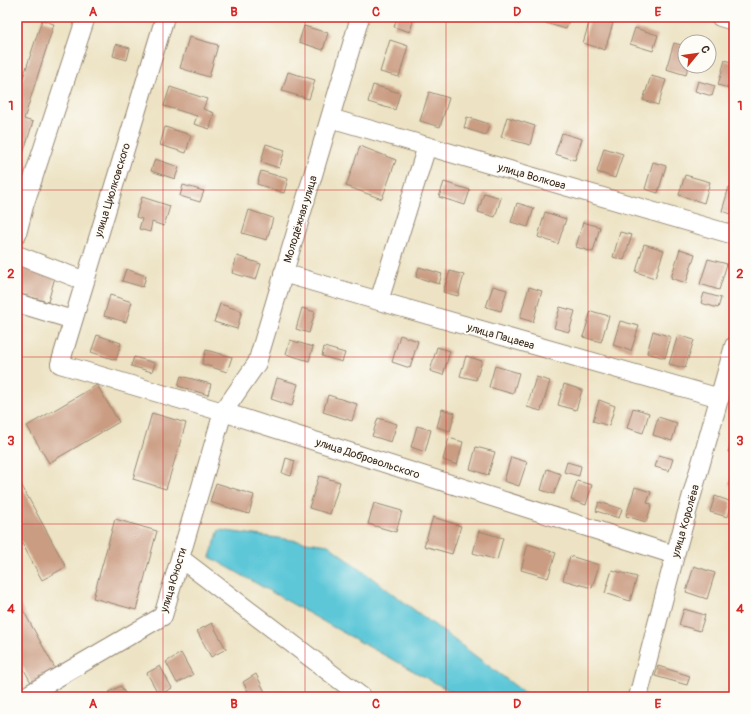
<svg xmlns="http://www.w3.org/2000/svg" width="751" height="714" viewBox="0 0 751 714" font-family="Pangolin,sans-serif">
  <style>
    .water { fill: #5dc7d8; stroke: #4c787b }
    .building { fill: #ca9c82 }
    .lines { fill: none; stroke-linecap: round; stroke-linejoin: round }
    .minor-casing { stroke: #948671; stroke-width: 20 }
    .minor { stroke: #fff; stroke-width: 18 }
    .grid { fill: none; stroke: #d62828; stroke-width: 1; stroke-opacity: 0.55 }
    .labels { text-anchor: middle; stroke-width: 4; stroke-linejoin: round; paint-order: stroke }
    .street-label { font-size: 11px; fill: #3b2a1e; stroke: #fdfcf7 }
    .neatline { fill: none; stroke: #d62828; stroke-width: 1.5 }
    .grid-label { font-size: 13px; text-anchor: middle; font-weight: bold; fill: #d62828 }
  </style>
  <rect width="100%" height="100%" fill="#fdfcf7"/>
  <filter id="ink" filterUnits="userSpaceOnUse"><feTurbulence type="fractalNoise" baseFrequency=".025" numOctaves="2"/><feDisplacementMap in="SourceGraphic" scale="8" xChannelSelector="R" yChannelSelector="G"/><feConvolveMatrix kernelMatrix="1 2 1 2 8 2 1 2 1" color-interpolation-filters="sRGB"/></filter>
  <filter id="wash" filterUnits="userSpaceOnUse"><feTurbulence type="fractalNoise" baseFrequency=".012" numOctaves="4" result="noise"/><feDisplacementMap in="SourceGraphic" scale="16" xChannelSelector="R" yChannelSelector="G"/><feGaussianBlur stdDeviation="0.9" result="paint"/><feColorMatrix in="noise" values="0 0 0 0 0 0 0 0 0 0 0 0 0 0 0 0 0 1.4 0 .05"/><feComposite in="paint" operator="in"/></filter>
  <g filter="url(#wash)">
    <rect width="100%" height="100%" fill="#ede3c4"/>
    <!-- water -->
    <path class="water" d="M219,530L328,545L530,697H461L333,627L210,557Z"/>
    <g id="blocks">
      <!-- building -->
      <path class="building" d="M397,17H414L410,32L394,27Z
        M504,17H524L522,23Z
        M544,17H570L566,29L542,22Z
        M591,17L613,23L605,50L583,43Z
        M42,20L54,24L24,119L33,122L17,173V79L22,81Z
        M304,26L328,33L323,50L299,42Z
        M635,28L658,35L653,51L630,44Z
        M189,37L218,45L209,77L180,68Z
        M390,40L408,46L399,77L380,72Z
        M674,43L685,46V66H688L686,75L666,69Z
        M116,44L130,48L127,60L113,56Z
        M725,60L734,63V90L718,85Z
        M288,72L315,80L309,99L282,91Z
        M651,76L666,80L658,105L643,100Z
        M698,81L715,86L712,96L695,91Z
        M373,85L400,93L395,110L368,102Z
        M170,87L207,99L203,109L214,113L210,129L194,124L197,116L164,106Z
        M429,92L449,98L440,127L420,121Z
        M467,117L489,124L486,135L464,128Z
        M507,117L535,126L530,145L501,137Z
        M165,127L191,135L186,153L160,145Z
        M562,133L582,139L575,160L555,154Z
        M266,144L285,150L279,168L261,162Z
        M360,146L396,160L382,199L346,186Z
        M604,148L623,154L615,178L597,172Z
        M155,159L179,167L175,179L151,171Z
        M653,162L666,166L658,193L645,189Z
        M261,171L288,179L284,193L257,184Z
        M685,175L710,182L704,203L679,195Z
        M444,182L470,190L465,205L439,197Z
        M183,185L204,191L200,202L180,196Z
        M729,187L734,189V215L722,211Z
        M484,193L501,198L495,217L478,212Z
        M142,197L170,206L164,226L152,222L150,232L139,229L142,219L136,217Z
        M517,203L534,208L528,227L511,222Z
        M249,210L273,218L267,240L242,233Z
        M545,212L566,219L558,244L538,237Z
        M583,222L600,227L593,252L576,247Z
        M620,232L632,235L624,260L613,257Z
        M644,244L664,250L655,278L636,272Z
        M680,249L695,254L686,283L671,278Z
        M237,256L261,264L256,280L232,273Z
        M708,259L727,264L719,290L700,284Z
        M17,265L55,277L48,302L17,293Z
        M419,267L442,274L439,284L416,277Z
        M126,269L146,276L143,287L122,281Z
        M450,271L464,275L458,296L443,292Z
        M493,286L507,290L501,311L486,307Z
        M529,287L542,291L533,322L520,318Z
        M704,293L721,298L718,308L701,303Z
        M110,295L132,302L126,322L104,316Z
        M220,304L242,311L237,329L214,322Z
        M560,307L575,311L569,332L554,328Z
        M302,308L315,312L309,333L296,329Z
        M591,311L609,316L601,342L583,337Z
        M620,321L639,326L631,351L613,345Z
        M653,331L671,337L665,358L647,353Z
        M97,335L121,343L116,360L91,352Z
        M400,335L418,341L410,368L392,362Z
        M678,335L694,340L685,368L669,364Z
        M290,340L313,347L309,361L286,354Z
        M324,347L345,353L342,362L322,356Z
        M437,347L450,351L443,375L430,371Z
        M206,350L232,357L227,372L202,364Z
        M466,356L482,361L476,380L460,376Z
        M134,357L155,363L152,372L131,366Z
        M495,366L519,373L513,394L489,387Z
        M181,376L211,384L208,395L178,386Z
        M536,377L550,381L541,411L527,407Z
        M277,378L298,384L292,406L271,399Z
        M564,384L582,390L576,410L558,405Z
        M97,385L119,422L49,463L27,426Z
        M328,395L357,404L352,421L323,412Z
        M599,400L615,406L609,426L593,421Z
        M633,408L649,413L643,433L627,428Z
        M442,409L455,413L450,431L437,427Z
        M152,413L186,423L166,489L133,479Z
        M658,417L677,423L672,441L653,435Z
        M378,418L397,424L391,442L372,436Z
        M417,426L431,430L425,452L411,447Z
        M734,433V453L728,452Z
        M449,438L463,442L457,465L443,460Z
        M476,447L495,452L488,475L470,469Z
        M659,455L673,459L669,471L655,467Z
        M511,457L527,462L519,486L504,481Z
        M286,458L295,461L291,476L282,473Z
        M567,462L581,466L579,476L564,472Z
        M547,469L561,474L554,494L541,490Z
        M734,469V486L729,485Z
        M319,476L340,482L330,514L309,508Z
        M17,477L66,567L42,580L17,534Z
        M577,481L592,485L586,505L571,500Z
        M216,483L254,495L249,514L210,502Z
        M635,487L651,492L647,503L652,504L646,522L626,516Z
        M715,496L732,502L728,517L710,512Z
        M599,502L622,509L619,518L596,511Z
        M374,503L402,511L396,532L368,524Z
        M433,517L461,526L452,554L424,546Z
        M115,519L157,531L136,610L93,598Z
        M479,531L503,538L497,560L473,553Z
        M528,544L556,553L548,578L521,570Z
        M570,556L599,565L592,588L563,580Z
        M694,566L715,573L707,599L686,592Z
        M612,570L637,577L630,601L605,593Z
        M17,599L57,672L33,686L17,657Z
        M684,609L705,615L700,631L679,625Z
        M212,623L226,649L211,657L197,631Z
        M181,653L193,675L177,683L166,662Z
        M160,666L172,688L159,695L147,673Z
        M658,666L690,676L687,685L655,676Z
        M256,674L267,696L265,697H251L243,682Z
        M121,686L127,697H112L109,692Z"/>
    </g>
  </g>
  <g filter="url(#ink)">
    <use href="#blocks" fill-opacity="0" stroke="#948671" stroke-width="1"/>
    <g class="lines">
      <defs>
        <path id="minor" d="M165,17L60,364L223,412L675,555
          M720,17L734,21
          M330,118L734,235
          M17,234L24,206L86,17
          M17,255L85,281
          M283,273L379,301L720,398
          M379,301L427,146
          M17,303L73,320
          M180,558L362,697
          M24,697L163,616L223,412L257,363L360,17
          M638,697L675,555L734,346"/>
      </defs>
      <!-- minor casing -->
      <use href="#minor" class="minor-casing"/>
      <!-- minor -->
      <use href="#minor" class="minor"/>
    </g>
  </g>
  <!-- grid -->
  <path class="grid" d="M163,17V697M305,17V697M446,17V697M588,17V697M17,190H734M17,357H734M17,524H734"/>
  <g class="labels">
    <!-- street labels -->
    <g class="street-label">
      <text transform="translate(532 176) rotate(16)" y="4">улица Волкова</text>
      <text transform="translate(112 190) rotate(-73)" y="4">улица Циолковского</text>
      <text transform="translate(300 219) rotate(-73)" y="4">Молодёжная улица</text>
      <text transform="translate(501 336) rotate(16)" y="4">улица Пацаева</text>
      <text transform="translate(368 458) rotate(18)" y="4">улица Добровольского</text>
      <text transform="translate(685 521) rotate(-74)" y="4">улица Королёва</text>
      <text transform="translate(173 580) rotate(-73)" y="4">улица Юности</text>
    </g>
  </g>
  <!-- margin -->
  <rect width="751" height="714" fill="none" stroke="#fdfcf7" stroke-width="44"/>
  <!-- north arrow -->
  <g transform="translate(697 54) rotate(61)"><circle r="19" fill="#fdfcf7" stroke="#afa8a0"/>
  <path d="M0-3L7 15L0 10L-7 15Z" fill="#c8321e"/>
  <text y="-6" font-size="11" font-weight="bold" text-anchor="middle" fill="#3b2a1e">С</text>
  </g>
  <rect x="22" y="22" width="707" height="670" class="neatline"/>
  <g class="grid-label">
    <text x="93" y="16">A</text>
    <text x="234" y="16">B</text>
    <text x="376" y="16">C</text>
    <text x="517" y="16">D</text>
    <text x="658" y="16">E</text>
    <text x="11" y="110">1</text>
    <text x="740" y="110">1</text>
    <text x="11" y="278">2</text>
    <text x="740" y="278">2</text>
    <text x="11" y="445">3</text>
    <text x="740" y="445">3</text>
    <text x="11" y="613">4</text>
    <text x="740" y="613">4</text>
    <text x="93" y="708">A</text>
    <text x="234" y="708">B</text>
    <text x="376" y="708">C</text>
    <text x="517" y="708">D</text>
    <text x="658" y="708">E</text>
  </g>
</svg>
